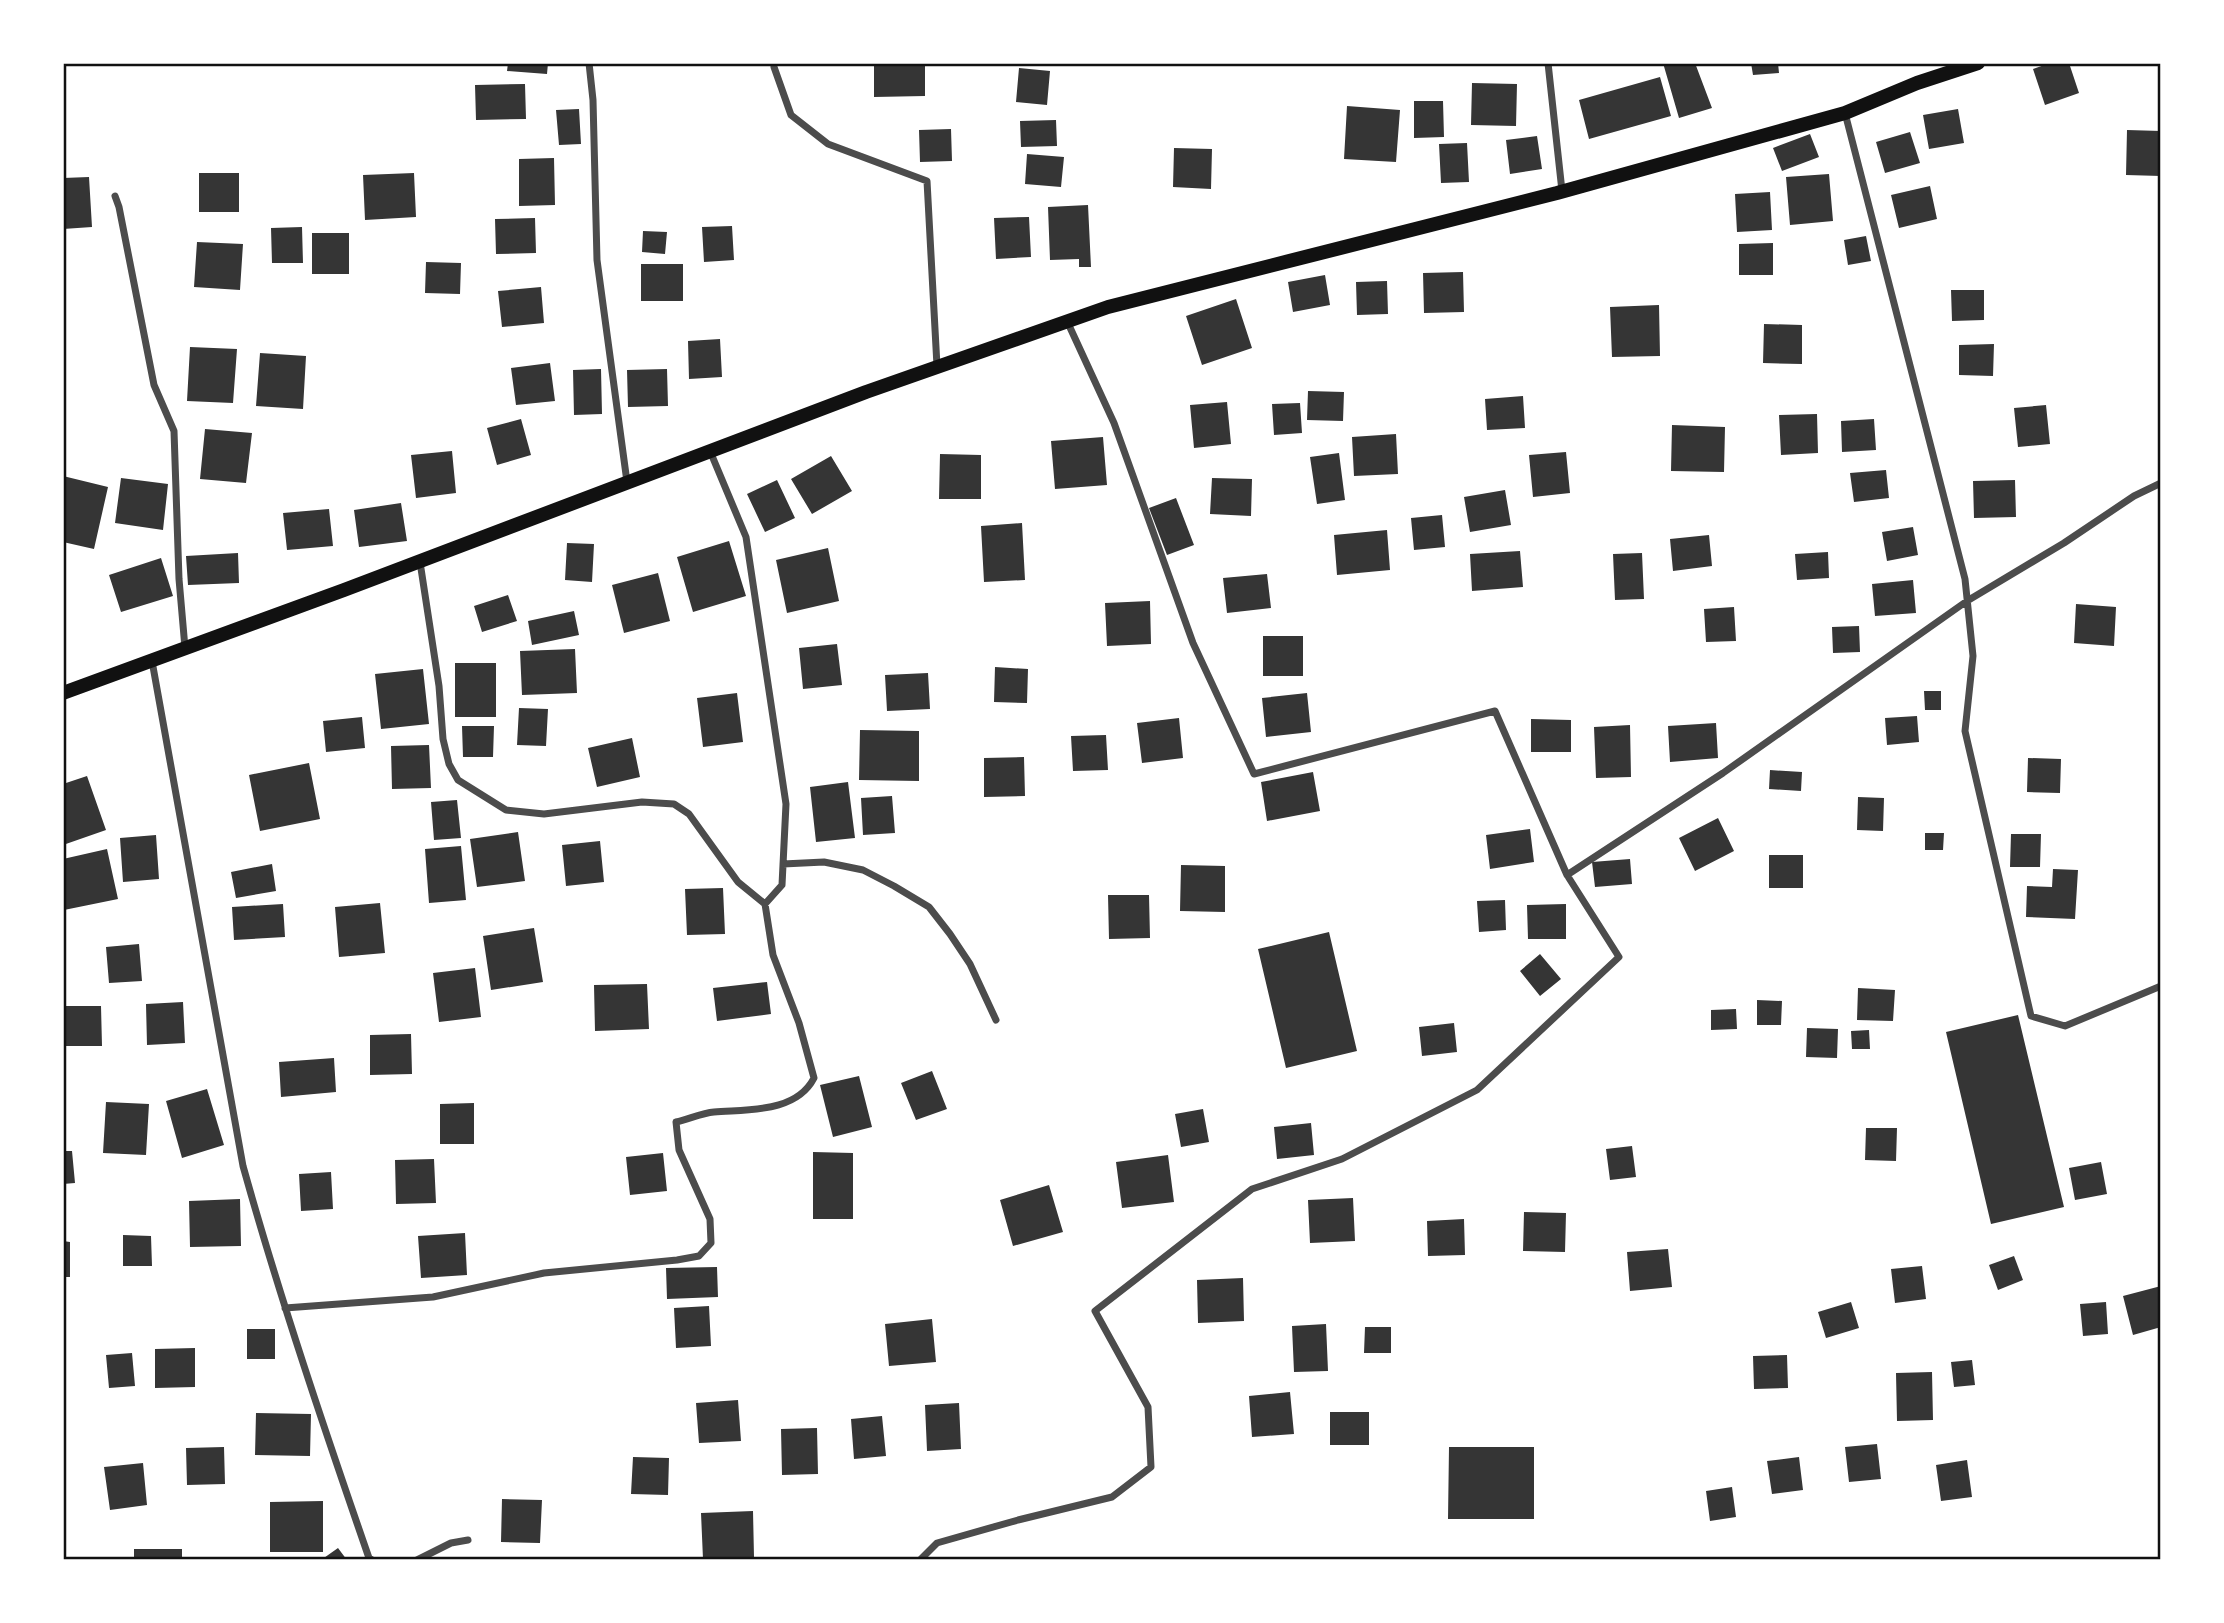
<svg xmlns="http://www.w3.org/2000/svg" width="2224" height="1623" viewBox="0 0 2224 1623" font-family="'DM Sans',sans-serif">
  <style>
    .building { fill: #353535 }
    .lines { fill: none; stroke-linecap: round; stroke-linejoin: round }
    .minor { stroke: #4c4c4c; stroke-width: 7 }
    .secondary { stroke: #111; stroke-width: 14 }
    .neatline { fill: none; stroke: #111; stroke-width: 2.5 }
  </style>
  <rect width="100%" height="100%" fill="#fff"/>
  <!-- building -->
  <path class="building" d="M508,63H548L547,74L507,71Z
    M874,63H925V96L874,97Z
    M1663,63H1695L1712,108L1679,118Z
    M1751,63H1778L1779,73L1753,75Z
    M2050,63H2069L2079,93L2045,105L2033,69Z
    M1019,68L1050,71L1047,105L1016,102Z
    M1660,77L1671,116L1589,139L1579,100Z
    M1472,83L1517,84L1516,126L1471,125Z
    M525,84L526,119L476,120L475,85Z
    M1414,101H1443L1444,137L1414,138Z
    M1347,106L1400,110L1396,162L1344,159Z
    M579,109L581,144L559,145L556,110Z
    M1958,109L1964,143L1929,149L1923,115Z
    M1056,120L1057,146L1021,147L1020,121Z
    M951,129L952,161L920,162L919,130Z
    M2127,130L2161,131V176L2126,175Z
    M1910,132L1920,163L1885,173L1876,142Z
    M1810,134L1819,157L1782,171L1773,148Z
    M1537,136L1542,169L1510,174L1506,140Z
    M1467,143L1469,182L1441,183L1439,144Z
    M1174,148L1212,149L1211,189L1173,187Z
    M1027,154L1064,157L1061,187L1025,184Z
    M554,158L555,205L519,206V159Z
    M199,173H239V212H199Z
    M414,173L416,217L365,220L363,175Z
    M1829,174L1833,221L1790,225L1786,177Z
    M89,177L92,227L63,229V178Z
    M1930,186L1937,219L1899,228L1891,195Z
    M1770,192L1772,230L1737,232L1735,194Z
    M1088,205L1091,267H1079V259L1050,260L1048,207Z
    M1029,217L1031,257L996,259L994,218Z
    M535,218L536,253L496,254L495,219Z
    M732,226L734,260L704,262L702,227Z
    M302,227L303,263H272L271,228Z
    M643,231L667,232L665,254L642,252Z
    M312,233H349V274H312Z
    M1866,236L1871,261L1848,265L1844,240Z
    M197,242L243,244L240,290L194,287Z
    M1773,243V275H1739V244Z
    M426,262L461,263L460,294L425,293Z
    M641,264H683V301H641Z
    M1463,272L1464,312L1424,313L1423,273Z
    M1325,275L1330,305L1293,312L1288,282Z
    M1387,281L1388,314L1357,315L1356,282Z
    M541,287L544,323L502,327L498,291Z
    M1951,290H1984V320L1952,321Z
    M1236,299L1252,348L1202,365L1186,316Z
    M1659,305L1660,356L1612,357L1610,307Z
    M1764,324L1802,325V364L1763,363Z
    M720,339L722,377L689,379L688,341Z
    M1994,344L1993,376L1959,375V345Z
    M190,347L237,349L233,403L187,401Z
    M260,353L306,356L303,409L256,406Z
    M550,363L555,401L516,405L511,368Z
    M601,369L602,414L574,415L573,370Z
    M667,369L668,406L628,407L627,370Z
    M1308,391L1344,392L1343,421L1307,420Z
    M1523,396L1525,428L1487,430L1485,399Z
    M1227,402L1231,444L1194,448L1190,405Z
    M1300,403L1302,433L1274,435L1272,404Z
    M2046,405L2050,444L2018,447L2014,408Z
    M1817,414L1818,453L1781,455L1779,415Z
    M521,419L531,455L497,465L487,428Z
    M1874,419L1876,450L1842,452L1841,421Z
    M1672,425L1725,427L1724,472L1671,471Z
    M205,429L252,433L246,483L200,479Z
    M1396,434L1398,474L1354,476L1352,437Z
    M1103,437L1107,485L1055,489L1051,441Z
    M452,451L456,493L416,498L411,455Z
    M1566,452L1570,493L1533,497L1529,455Z
    M1339,453L1345,500L1317,504L1310,457Z
    M940,454L981,455V499H939Z
    M831,456L852,491L812,514L791,479Z
    M1886,470L1889,498L1854,502L1850,473Z
    M63,476L108,487L94,549L63,542Z
    M121,478L168,484L163,530L115,523Z
    M1212,478L1252,479L1251,516L1210,514Z
    M777,480L795,518L765,532L747,494Z
    M2015,480L2016,517L1974,518L1973,481Z
    M1505,490L1511,525L1470,532L1464,497Z
    M1176,498L1194,545L1167,555L1149,508Z
    M401,503L407,541L359,547L354,510Z
    M329,509L333,546L287,550L283,513Z
    M1442,515L1445,547L1414,550L1411,518Z
    M1022,523L1025,580L984,582L981,526Z
    M1913,527L1918,555L1887,561L1882,532Z
    M1387,530L1390,570L1337,575L1334,535Z
    M1709,535L1712,566L1673,571L1670,539Z
    M729,541L746,596L693,612L677,557Z
    M567,543L594,544L592,582L565,580Z
    M828,548L839,601L787,613L776,560Z
    M1520,551L1523,587L1472,591L1470,554Z
    M1828,552L1829,578L1797,580L1795,554Z
    M238,553L239,583L188,585L186,556Z
    M1642,553L1644,599L1615,600L1613,554Z
    M161,558L173,596L121,612L109,575Z
    M658,573L670,621L624,633L612,585Z
    M1267,574L1271,608L1227,613L1223,578Z
    M1913,580L1916,613L1875,616L1872,584Z
    M508,595L517,621L482,632L474,606Z
    M1150,601L1151,644L1107,646L1105,603Z
    M2076,604L2116,607L2114,646L2074,643Z
    M1734,607L1736,641L1706,642L1704,609Z
    M574,611L579,635L532,645L528,621Z
    M1859,626L1860,652L1833,653L1832,627Z
    M1263,636H1303V676H1263Z
    M837,644L842,685L803,689L799,648Z
    M575,649L577,693L522,695L520,651Z
    M455,663H496V717H455Z
    M995,667L1028,669L1027,703L994,702Z
    M423,669L429,724L381,729L375,674Z
    M928,673L930,709L887,711L885,675Z
    M1924,691H1941V710H1925Z
    M737,693L743,742L703,747L697,698Z
    M1307,693L1311,732L1266,737L1262,698Z
    M519,708L548,709L546,746L517,745Z
    M1917,716L1919,742L1887,745L1885,718Z
    M362,717L365,748L326,752L323,721Z
    M1179,718L1183,758L1142,763L1137,723Z
    M1531,719L1571,720V752H1531Z
    M1716,723L1718,758L1670,762L1668,726Z
    M1630,725L1631,777L1596,778L1594,727Z
    M462,726H494L493,757H463Z
    M860,730L919,731V781L859,780Z
    M1106,735L1108,770L1073,771L1071,736Z
    M632,738L640,777L597,787L588,748Z
    M429,745L431,788L392,789L391,746Z
    M1024,757L1025,796L984,797V758Z
    M2028,758L2061,759L2060,793L2027,792Z
    M309,763L320,819L260,831L249,775Z
    M1770,770L1802,772L1801,791L1769,789Z
    M1313,772L1320,811L1267,821L1261,782Z
    M87,776L106,830L63,845V784Z
    M848,782L855,838L816,842L810,787Z
    M892,796L895,833L863,835L861,798Z
    M1858,797L1884,798L1883,831L1857,830Z
    M457,800L461,838L434,840L431,802Z
    M1718,818L1734,851L1695,871L1679,838Z
    M1530,829L1534,862L1490,869L1486,835Z
    M518,832L525,881L477,887L470,839Z
    M1925,833H1944L1943,850H1925Z
    M2011,834H2041L2040,867H2010Z
    M156,835L159,879L123,882L120,838Z
    M600,841L604,882L566,886L562,845Z
    M461,846L466,900L429,903L425,849Z
    M107,849L118,899L64,910L63,859Z
    M1769,855H1803V888H1769Z
    M1630,859L1632,884L1595,887L1592,862Z
    M272,864L276,891L236,898L231,872Z
    M1181,865L1225,866V912L1180,911Z
    M2053,869L2078,870L2075,919L2026,917L2027,886L2052,887Z
    M723,888L725,934L687,935L685,889Z
    M1108,895H1149L1150,938L1109,939Z
    M1505,900L1506,930L1479,932L1477,901Z
    M380,903L385,953L339,957L335,907Z
    M283,904L285,937L234,940L232,907Z
    M1566,904V939H1528L1527,905Z
    M534,928L543,982L491,990L483,936Z
    M1329,932L1357,1051L1286,1068L1258,949Z
    M139,944L142,981L109,983L106,947Z
    M1540,954L1561,979L1540,996L1520,971Z
    M475,968L481,1017L439,1022L433,973Z
    M767,982L771,1014L717,1021L713,988Z
    M647,984L649,1029L595,1031L594,985Z
    M1858,988L1895,990L1893,1021L1857,1020Z
    M1757,1000L1782,1001L1781,1025H1757Z
    M183,1002L185,1043L147,1045L146,1004Z
    M63,1006H101L102,1046H63Z
    M1736,1009L1737,1029L1711,1030V1010Z
    M2018,1015L2064,1207L1991,1224L1946,1032Z
    M1454,1023L1457,1052L1422,1056L1419,1027Z
    M1807,1028L1838,1029L1837,1058L1806,1057Z
    M1869,1030L1870,1049H1852L1851,1031Z
    M411,1034L412,1074L370,1075V1035Z
    M334,1058L336,1092L281,1097L279,1062Z
    M932,1071L947,1109L916,1120L901,1083Z
    M859,1076L872,1127L833,1137L820,1085Z
    M207,1089L224,1145L182,1158L166,1101Z
    M106,1102L149,1104L146,1155L103,1153Z
    M474,1103V1144H440V1104Z
    M1203,1109L1209,1142L1181,1147L1175,1114Z
    M1311,1123L1314,1155L1277,1159L1274,1127Z
    M1866,1128H1897L1896,1161L1865,1160Z
    M1632,1146L1636,1177L1610,1180L1606,1149Z
    M63,1151H72L75,1183L63,1184Z
    M813,1152L853,1153V1219H813Z
    M663,1153L667,1191L630,1195L626,1157Z
    M1168,1155L1174,1202L1122,1208L1116,1162Z
    M434,1159L436,1203L396,1204L395,1160Z
    M2101,1162L2107,1194L2075,1200L2069,1168Z
    M331,1172L333,1209L301,1211L299,1174Z
    M1049,1185L1063,1232L1013,1246L1000,1200Z
    M1353,1198L1355,1241L1310,1243L1308,1200Z
    M240,1199L241,1246L190,1247L189,1201Z
    M1524,1212L1566,1213L1565,1252L1523,1251Z
    M1464,1219L1465,1255L1428,1256L1427,1221Z
    M465,1233L467,1275L421,1278L418,1236Z
    M123,1235L151,1236L152,1266H123Z
    M63,1241L70,1242V1277H63Z
    M1668,1249L1672,1287L1630,1291L1627,1252Z
    M2014,1256L2023,1280L1998,1290L1989,1265Z
    M1922,1266L1926,1299L1895,1303L1891,1269Z
    M717,1267L718,1297L667,1299L666,1268Z
    M1243,1278L1244,1321L1198,1323L1197,1280Z
    M2161,1286V1327L2133,1335L2123,1296Z
    M1851,1302L1859,1328L1826,1338L1818,1312Z
    M2106,1302L2108,1334L2083,1336L2080,1304Z
    M709,1306L711,1346L676,1348L674,1308Z
    M932,1319L936,1362L889,1366L885,1324Z
    M1326,1324L1328,1371L1294,1372L1292,1326Z
    M1365,1327H1391V1353H1364Z
    M247,1329H275V1359H247Z
    M195,1348V1387L155,1388V1349Z
    M132,1353L135,1386L109,1388L106,1355Z
    M1787,1355L1788,1388L1754,1389L1753,1356Z
    M1972,1360L1975,1385L1954,1387L1951,1362Z
    M1932,1372L1933,1420L1897,1421L1896,1373Z
    M1290,1392L1294,1434L1252,1437L1249,1396Z
    M738,1400L741,1441L699,1443L696,1403Z
    M959,1403L961,1449L927,1451L925,1405Z
    M1330,1412H1369V1445H1330Z
    M256,1413L311,1414L310,1456L255,1455Z
    M882,1416L886,1456L854,1459L851,1419Z
    M817,1428L818,1474L782,1475L781,1429Z
    M1877,1444L1881,1479L1849,1482L1845,1447Z
    M224,1447L225,1484L187,1485L186,1448Z
    M1449,1447H1534V1519H1448Z
    M633,1457L669,1458L668,1495L631,1494Z
    M1799,1457L1803,1490L1772,1494L1767,1461Z
    M1967,1460L1972,1497L1941,1501L1936,1465Z
    M143,1463L147,1505L110,1510L104,1467Z
    M1732,1487L1736,1517L1710,1521L1706,1491Z
    M502,1499L542,1500L540,1543L501,1542Z
    M323,1501V1552H270V1502Z
    M753,1511L754,1557L703,1559L701,1513Z
    M338,1548L347,1560H321Z
    M134,1549H182V1560H134Z"/>
  <g class="lines">
    <!-- minor -->
    <path class="minor" d="M589,63L593,100L597,260L627,482
      M1548,63L1562,191
      M774,67L791,115L828,144L927,181L937,366
      M1845,113L1965,579L1973,656L1965,731L2031,1016L2065,1026L2161,986
      M115,196L119,207L154,385L174,431L179,579L185,648
      M1067,321L1114,423L1193,643L1254,774L1495,711L1567,875
      M710,451L746,537L786,804L782,885L765,904
      M152,661L243,1166C280,1298 324,1428 369,1558L372,1560
      M783,864L824,862L863,870L894,886L929,907L950,934L970,964L996,1020
      M285,1308L433,1297L544,1273L677,1260L699,1256L711,1243L710,1219L679,1150L676,1122C689,1119 702,1113 714,1112C748,1109 796,1113 814,1078L799,1023L773,955L765,904L738,882L689,814L674,804L642,802L544,814L506,810L458,780L449,764L443,739L439,686L420,562
      M417,1560L451,1543L468,1540
      M920,1560L937,1543L1018,1520L1112,1497L1151,1467L1148,1407L1095,1311L1252,1189L1342,1159L1477,1090L1619,957L1567,875L1723,773L1967,601L2064,543L2134,496L2161,483"/>
    <!-- secondary -->
    <path class="secondary" d="M63,693L344,590L866,392L1108,307L1557,193L1845,113L1917,83L1978,63"/>
  </g>
  <!-- border -->
  <rect width="2224" height="1623" fill="none" stroke="#ffffff" stroke-width="130"/>
  <rect x="65" y="65" width="2094" height="1493" class="neatline"/>
</svg>
